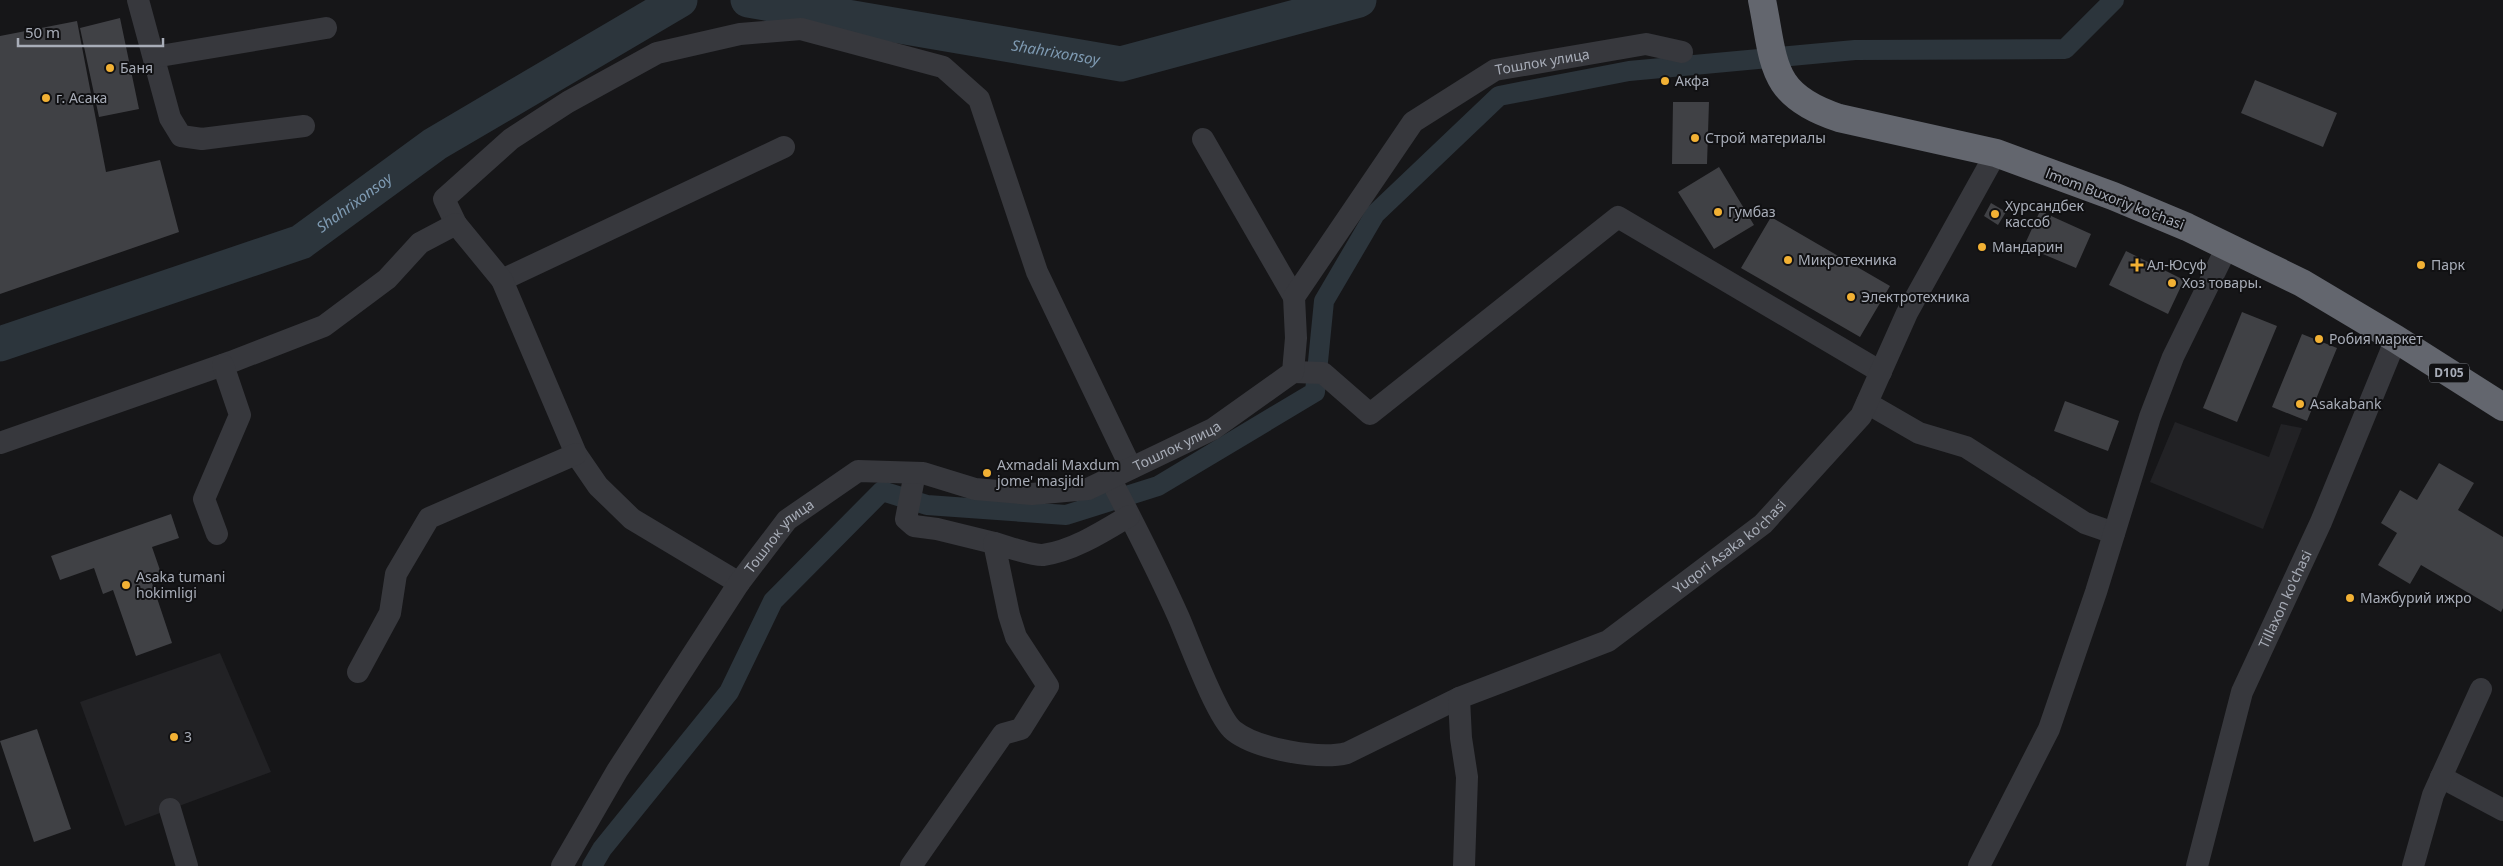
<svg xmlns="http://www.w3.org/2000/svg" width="2503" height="866" viewBox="0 0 2503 866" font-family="'Noto Sans',sans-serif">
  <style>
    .built { fill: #222225 }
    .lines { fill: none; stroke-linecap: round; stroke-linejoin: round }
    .canal { stroke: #2c353c; stroke-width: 20 }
    .river { stroke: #2c353c; stroke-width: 35 }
    .building { fill: #404145 }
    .minor { stroke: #37383d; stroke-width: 22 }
    .highway { stroke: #63666e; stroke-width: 28 }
    .poi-dot { fill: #f2b134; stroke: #111113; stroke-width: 2 }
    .labels { text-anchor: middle; stroke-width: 4; stroke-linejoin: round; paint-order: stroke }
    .shield { fill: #111113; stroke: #7b7e86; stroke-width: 1 }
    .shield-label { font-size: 12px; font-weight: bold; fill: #a8adb8 }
    .street-label { font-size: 14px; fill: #a8adb8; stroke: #111113 }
    .poi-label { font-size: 14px; fill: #a8adb8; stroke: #111113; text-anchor: start }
    .water-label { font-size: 15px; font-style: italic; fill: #7f9bb3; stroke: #111113 }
  </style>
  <rect width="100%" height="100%" fill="#161618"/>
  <!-- built -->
  <path class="built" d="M2175,422L2269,457L2281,424L2302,428L2263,529L2150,482Z
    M220,653L271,772L125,826L80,702Z"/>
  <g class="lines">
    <!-- canal -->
    <path class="canal" d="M592,866L602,849L729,692L773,601L882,491L927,505L1066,515L1158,486L1315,392L1324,301L1375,214L1499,96L1629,71L1855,50L2065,49L2114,0"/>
    <!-- river -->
    <g class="river">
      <path id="s1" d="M748,0L1121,64L1359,0"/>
      <path id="s2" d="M0,344L301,242L435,144L680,0"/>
    </g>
  </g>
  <!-- building -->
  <path class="building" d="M120,18L139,109L99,117L80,28Z
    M77,21L106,172L160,160L179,232L0,294V36Z
    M2255,80L2337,113L2323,147L2241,113Z
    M1673,102H1709L1707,164H1672Z
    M1719,167L1754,225L1714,249L1678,192Z
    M1991,203L2006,212L1998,225L1984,216Z
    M2040,211L2091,234L2076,268L2024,246Z
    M1771,217L1890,286L1860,337L1741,268Z
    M2126,251L2184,280L2168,314L2109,285Z
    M2242,312L2277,326L2237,422L2203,408Z
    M2302,334L2337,348L2307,421L2272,407Z
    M2065,401L2119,421L2108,451L2054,431Z
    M2439,463L2474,483L2458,510L2503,537V608L2501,612L2421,565L2410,584L2378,565L2397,533L2381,523L2400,490L2417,500Z
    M171,514L179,538L152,547L161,573L150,577L172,643L136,656L113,590L103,594L94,568L60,580L51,556Z
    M37,729L71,829L34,842L0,741Z"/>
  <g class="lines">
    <!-- minor -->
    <g class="minor">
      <path d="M138,0L170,118L181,136L202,139L304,126"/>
      <path d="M154,57L326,28"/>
      <path d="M1203,139L1294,297"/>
      <path d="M456,224L444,199L511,139L568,102L657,53L740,34L801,29L943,67L979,99L1037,272L1131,468"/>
      <path d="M502,280L784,147"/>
      <path d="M1293,372L1323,373L1370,414L1618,217L1881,372"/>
      <path d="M1867,403L1919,433L1966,447L2085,523L2114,533"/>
      <path d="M0,443L231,362L324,326L387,279L420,243L456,224L502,280L576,454L598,486L632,519L739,583"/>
      <path d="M915,473L906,519L914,526L937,529L994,543"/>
      <path d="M1110,478C1134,524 1158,571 1179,618C1189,641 1217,718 1234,731C1257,749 1319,760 1347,753L1459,698"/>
      <path d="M217,534L204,499L240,415L223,365"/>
      <path d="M358,672L390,613L396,574L429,518L576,454"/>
      <path d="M2441,777L2503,810"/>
      <path d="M170,809L187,866"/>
      <path id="s3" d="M562,866L617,771L739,583L787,520L858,471L923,473L975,489L1032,494L1088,489L1213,429L1293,372L1296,338L1294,297L1413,122L1495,70L1646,44L1682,52"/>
      <path d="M911,866L1003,734L1021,729L1048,686L1016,637L1009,615L994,543C1006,546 1032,556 1043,555C1073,551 1104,531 1129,516"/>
      <path id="s4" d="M1464,866L1467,777L1461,738L1459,698L1608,641L1763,524L1861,416L1907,313L1996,153"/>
      <path d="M1979,866L2049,729L2096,592L2150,417L2173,357L2228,245"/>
      <path id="s5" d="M2197,866L2242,692L2321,522L2396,339"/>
      <path d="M2413,866L2433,795L2481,689"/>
    </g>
    <!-- highway -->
    <path class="highway" d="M1762,0C1775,64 1769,95 1839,118L1996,153L2113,196L2187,227L2302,283L2396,339L2503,407"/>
  </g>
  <!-- markers -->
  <g class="poi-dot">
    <circle cx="110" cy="68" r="5"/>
    <circle cx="1665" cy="81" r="5"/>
    <circle cx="46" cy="98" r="5"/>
    <circle cx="1695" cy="138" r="5"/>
    <circle cx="1718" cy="212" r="5"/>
    <circle cx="1995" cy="214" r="5"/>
    <circle cx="1982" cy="247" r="5"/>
    <circle cx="1788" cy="260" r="5"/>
    <path d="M2134.5 257.5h5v5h5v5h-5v5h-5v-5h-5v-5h5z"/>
    <circle cx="2421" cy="265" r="5"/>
    <circle cx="2172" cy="283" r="5"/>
    <circle cx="1851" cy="297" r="5"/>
    <circle cx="2319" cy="339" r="5"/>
    <circle cx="2300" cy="404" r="5"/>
    <circle cx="987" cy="473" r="5"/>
    <circle cx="126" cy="585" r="5"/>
    <circle cx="2350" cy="598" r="5"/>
    <circle cx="174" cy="737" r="5"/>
  </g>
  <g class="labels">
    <!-- shield labels -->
    <rect class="shield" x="2429" y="363.5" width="40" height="19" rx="4"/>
    <g class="shield-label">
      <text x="2449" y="377">D105</text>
    </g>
    <!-- street labels -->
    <g class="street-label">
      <text dy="5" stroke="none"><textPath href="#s3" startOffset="1401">Тошлок улица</textPath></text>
      <text transform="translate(2115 199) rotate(21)" y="5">lmom Buxoriy ko'chasi</text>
      <text dy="5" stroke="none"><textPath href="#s3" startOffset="831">Тошлок улица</textPath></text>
      <text dy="5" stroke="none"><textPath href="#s3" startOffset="396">Тошлок улица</textPath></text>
      <text dy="5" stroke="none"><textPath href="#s4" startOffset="482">Yuqori Asaka ko'chasi</textPath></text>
      <text dy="5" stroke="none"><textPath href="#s5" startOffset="282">Tillaxon ko'chasi</textPath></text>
    </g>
    <!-- poi labels -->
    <g class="poi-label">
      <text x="120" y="73">Баня</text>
      <text x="1675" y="86">Акфа</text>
      <text x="56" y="103">г. Асака</text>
      <text x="1705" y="143">Строй материалы</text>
      <text x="2005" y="211">Хурсандбек<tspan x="2005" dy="16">кассоб</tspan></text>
      <text x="1728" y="217">Гумбаз</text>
      <text x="1992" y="252">Мандарин</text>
      <text x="1798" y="265">Микротехника</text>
      <text x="2147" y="270">Ал-Юсуф</text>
      <text x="2431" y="270">Парк</text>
      <text x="2182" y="288">Хоз товары.</text>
      <text x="1861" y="302">Электротехника</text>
      <text x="2329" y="344">Робия маркет</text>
      <text x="2310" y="409">Asakabank</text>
      <text x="997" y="470">Axmadali Maxdum<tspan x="997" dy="16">jome' masjidi</tspan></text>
      <text x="136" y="582">Asaka tumani<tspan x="136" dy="16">hokimligi</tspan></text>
      <text x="2360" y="603">Мажбурий ижро</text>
      <text x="184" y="742">3</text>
    </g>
    <!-- water labels -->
    <g class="water-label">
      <text dy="5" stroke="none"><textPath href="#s1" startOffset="312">Shahrixonsoy</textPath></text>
      <text dy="5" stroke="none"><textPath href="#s2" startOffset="384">Shahrixonsoy</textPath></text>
    </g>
  </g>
  <!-- scale -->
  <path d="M18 38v8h145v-8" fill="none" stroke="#a8adb8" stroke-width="2.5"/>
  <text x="25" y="38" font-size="15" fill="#a8adb8" stroke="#111113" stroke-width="4" paint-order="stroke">50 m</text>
</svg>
